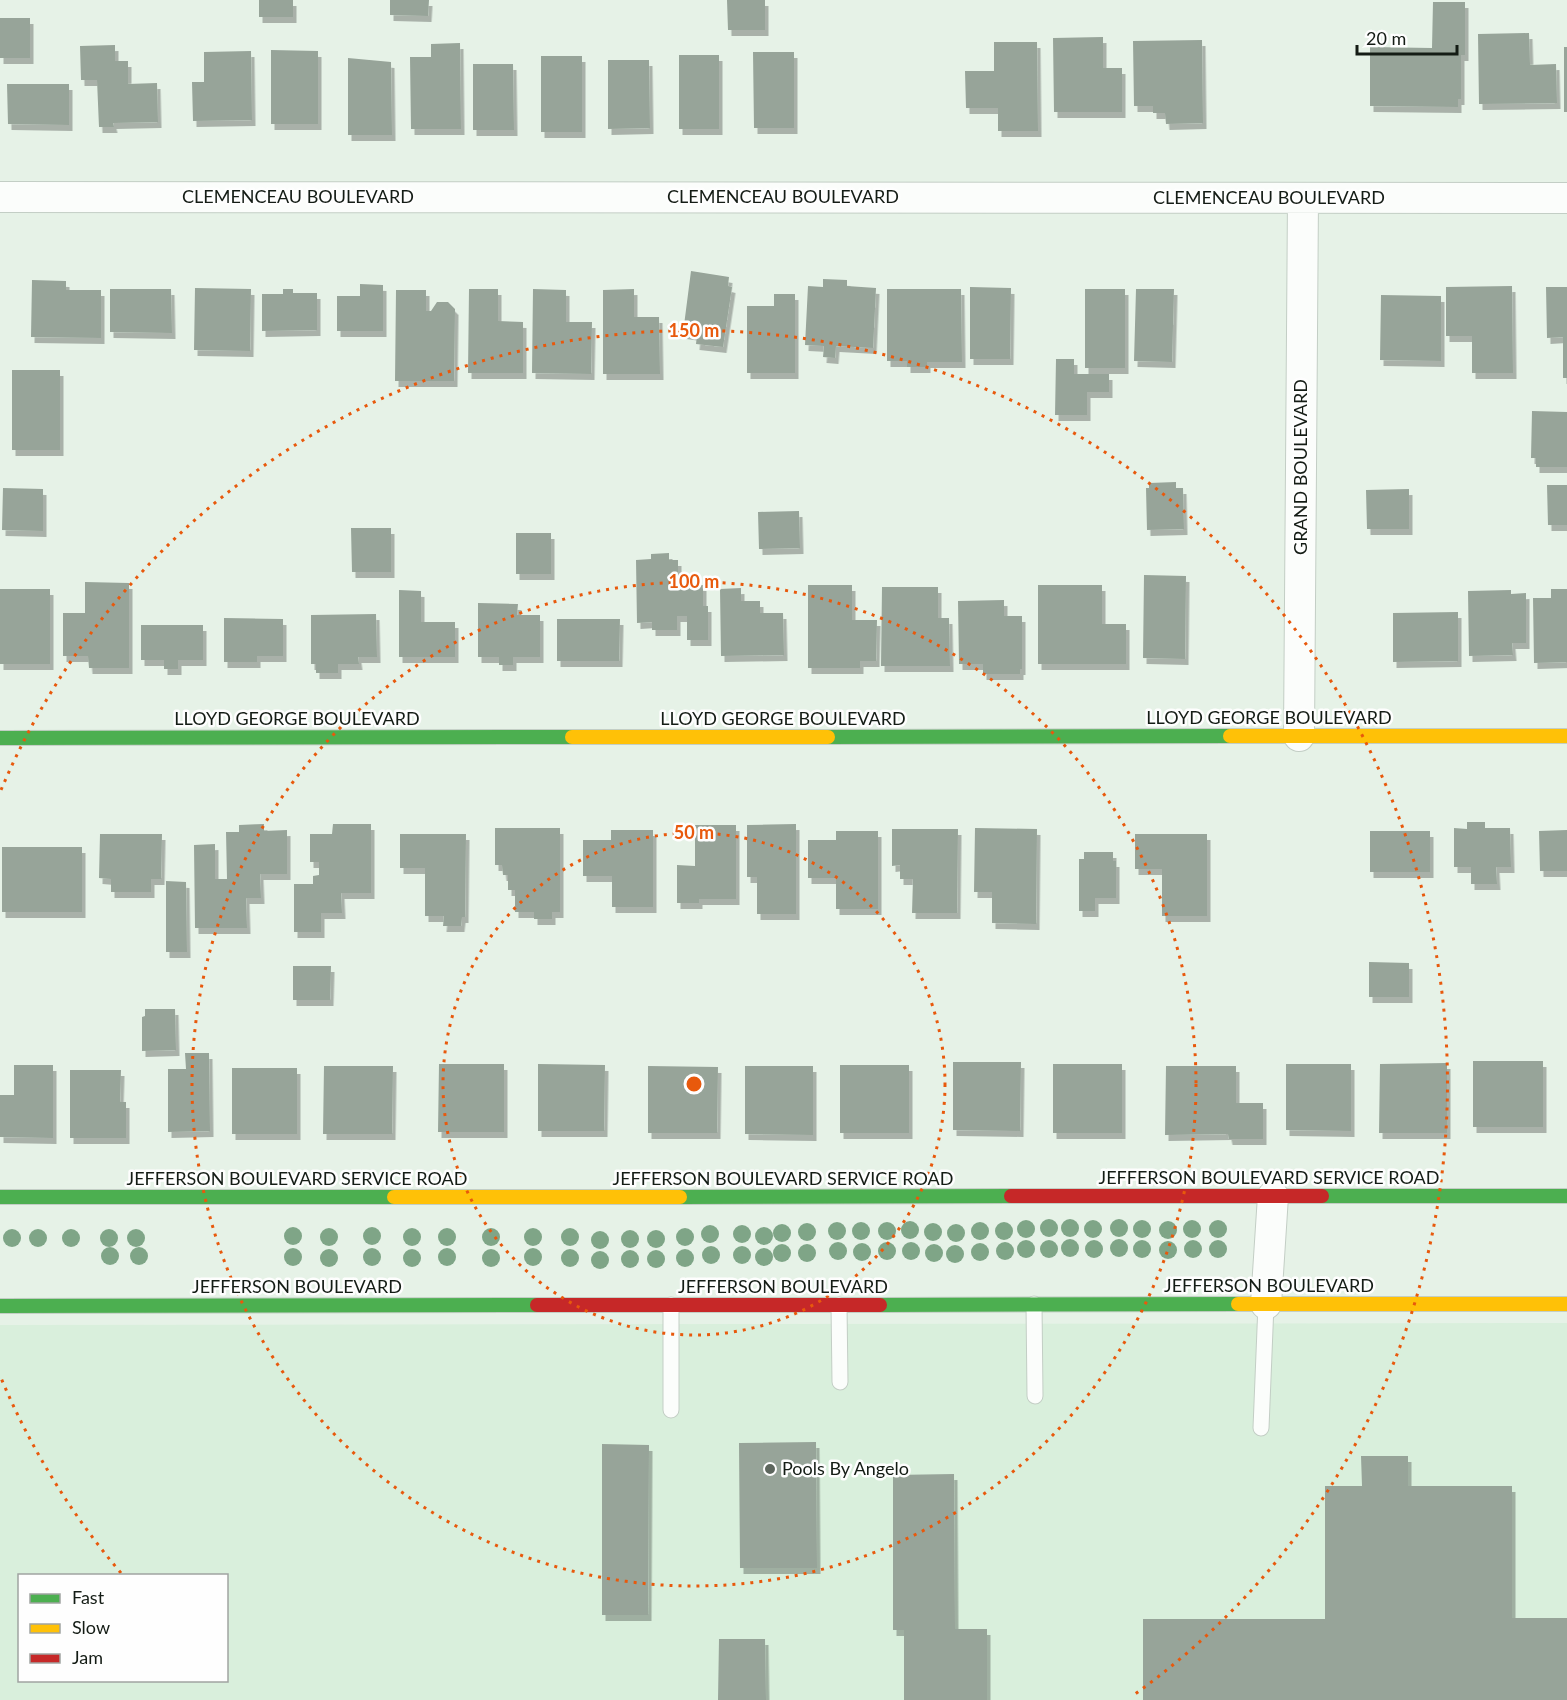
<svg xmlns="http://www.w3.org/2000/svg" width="1567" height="1700" viewBox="0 0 1567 1700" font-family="Lato,sans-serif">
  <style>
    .built { fill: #d9efdc; fill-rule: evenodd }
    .building { fill: #97a499; filter: url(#shadow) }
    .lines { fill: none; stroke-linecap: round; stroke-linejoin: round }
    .lane-casing { stroke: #c3cec5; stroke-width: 17 }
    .street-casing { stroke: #c3cec5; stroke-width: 32 }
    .fast-casing { stroke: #c3cec5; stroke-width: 16 }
    .slow-casing { stroke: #c3cec5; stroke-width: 16 }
    .jam-casing { stroke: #c3cec5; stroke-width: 16 }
    .lane { stroke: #fbfdfb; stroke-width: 15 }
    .street { stroke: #fbfdfb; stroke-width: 30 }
    .fast { stroke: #4caf50; stroke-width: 14 }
    .slow { stroke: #ffc107; stroke-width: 14 }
    .jam { stroke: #c62828; stroke-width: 14 }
    .tree { fill: #7fa587 }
    .ring { fill: none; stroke: #e8590c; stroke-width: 3; stroke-dasharray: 3 6 }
    .poi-dot { fill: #5e675e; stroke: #fefefe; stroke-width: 2 }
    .labels { text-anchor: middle; stroke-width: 5; stroke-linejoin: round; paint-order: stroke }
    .street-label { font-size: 18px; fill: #141c15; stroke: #fefefe }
    .poi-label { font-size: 18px; fill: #141c15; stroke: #fefefe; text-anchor: start }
    .centre { fill: #e8590c; stroke: #fefefe; stroke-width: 3 }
    .ring-label { font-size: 18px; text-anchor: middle; font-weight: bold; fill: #e8590c; stroke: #fefefe; stroke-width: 5; stroke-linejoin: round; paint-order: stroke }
  </style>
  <defs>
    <filter id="shadow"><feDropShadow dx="3.5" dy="6" stdDeviation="0" flood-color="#0004"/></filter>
  </defs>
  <rect width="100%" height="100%" fill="#e6f2e7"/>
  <!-- built -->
  <path class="built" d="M1567,1323V1700H0V1325ZM20,1576H226V1680H20Z"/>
  <!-- building -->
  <path class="building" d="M259,0H293V17H259Z
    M390,0H429L428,16L390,15Z
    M727,0H765V30H728Z
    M1433,2H1465V55H1461V99H1458V107L1370,106V47L1432,48Z
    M0,18H30V58H0Z
    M1529,33L1530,65L1556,64L1557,103L1479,104L1478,34Z
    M1103,37V68H1122V112H1054L1053,38Z
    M1202,40L1203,123L1166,124L1165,113H1153V106H1134L1133,41Z
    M994,42H1037L1038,131H998V108H966L965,71H994Z
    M460,43L461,129H411L410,57H431V44Z
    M115,45V61H128V84L157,83L158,122L113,123L114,127H99L97,80H81L80,46Z
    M1564,47H1567V112H1564Z
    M271,50L318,51V124H271Z
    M251,51L252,120L193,121L192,82H204V52Z
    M753,52H794V128H754Z
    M679,55H719V129H679Z
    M541,56H582V132H541Z
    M348,58L391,62L392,135H348Z
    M608,60H649L650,128L608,129Z
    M473,64H513L514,130H473Z
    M7,84H69V125L8,124Z
    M691,271L729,277L728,286L732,287L723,347L696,344L697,335L683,333Z
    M823,279L847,280V286L876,288L873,348L836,346L835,358L823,357L824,346L805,345L808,286L823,287Z
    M32,280L66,281V290H101V338L31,337Z
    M360,284L383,285V331H337V296H360Z
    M1512,286L1513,373H1472V336H1446V287Z
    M970,287L1011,288L1010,359H970Z
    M1546,287H1567V378H1563V337L1547,338Z
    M195,288L251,289L250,351L194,350Z
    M110,289H171L172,333L110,332Z
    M283,289H293V293H317V330L262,331V294H283Z
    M469,289H498V321L523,322V373H468Z
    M533,289L566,290V322H592L591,374L532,373Z
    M634,289V317H659L660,374H603V290Z
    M887,289H961L962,362H927V367H907V361H887Z
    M1085,289H1125V368H1085Z
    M1136,289H1174L1172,362L1134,361Z
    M396,290H426V311H431L437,302H448L455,309L454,381H395Z
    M774,294H795V373H747V306H774Z
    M1381,295L1441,296V361L1380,360Z
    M1056,359H1074V374H1109V392H1087V415H1055Z
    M12,370H60V450H12Z
    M1532,411L1567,412V467H1536V458H1531Z
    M1176,482V488H1183L1184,529L1147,530L1146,488H1149V483Z
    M1547,485H1567V525H1548Z
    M3,488L43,489V531L2,530Z
    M1409,489V529H1367L1366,490Z
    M799,511L800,548L759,549L758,512Z
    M351,528H391V572H352Z
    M516,533H551V574H516Z
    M669,553V560H678V585H703V606H708V640H687V616H677V630H652V622L637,623L636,560L651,559V554Z
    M1144,575L1186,576L1185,659L1143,658Z
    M85,582L129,583V668H89L88,656H63V613H85Z
    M808,585H852V620H877L876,661H860V668H808Z
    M1038,585H1102V624H1126V664H1038Z
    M882,587H938V618H949L950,666H881Z
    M741,588V601H760V613H783L784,655L721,656L720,589Z
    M0,589H50V664H0Z
    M1551,589H1567V662L1534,663L1533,598H1551Z
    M399,590L421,591V622H455V657H399Z
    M1511,590V594L1526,593V643H1512L1513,655L1469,656L1468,591Z
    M1004,600V616H1022V669H1020V674H983V664H959L958,601Z
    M478,603L518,604L517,615H540V657H513V665H499V657H478Z
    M1458,612V661L1393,662V613Z
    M376,614L377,657H358L359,664H338V673H316V664H311V615Z
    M224,618L283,619V656H257V662H224Z
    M557,619H620L619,661H557Z
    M141,625H203V660H178V669H164V660H141Z
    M1467,822H1485V828H1510L1511,867H1496L1497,884H1471V867H1454V828L1467,829Z
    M264,824V831L287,830V874H260L261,898H246L247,928H195L194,845L215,844V879H227L226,832H239V825Z
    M333,824H371V893H341L342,913H321V932H294V884H313V876L319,875V862H310V834H332Z
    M796,824V914H757V877H747V825Z
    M695,825H736V899H699V903H677V865L695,866Z
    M495,828H560V912H552V919H534V912H515V890H508V875H503L502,865H495Z
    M975,828L1037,829L1036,924L992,923V892H974Z
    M892,829H958L957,913H912L913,879H900V865L892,866Z
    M611,830H653V907H612V876H583V840H611Z
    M1567,830V871H1540L1539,831Z
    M836,831H878V909H836V878H808V840H836Z
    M1370,831H1430V872H1370Z
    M100,834H162L161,879H151V892H111V879L99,878Z
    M400,834H466L465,917H462L461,926H443L444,916H425V868H400Z
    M1135,834H1207V916H1162V869H1135Z
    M2,847H82V912H2Z
    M1084,852H1113V861H1116V898H1095V911H1079V859H1084Z
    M166,881L186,882L187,952H166Z
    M1369,962L1409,963V997H1369Z
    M293,966H331L330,1000H293Z
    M145,1009H175L176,1050L142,1051V1017L145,1016Z
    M185,1053H209L210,1131L168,1132V1069H186Z
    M1473,1061H1543V1127H1473Z
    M953,1062H1021L1020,1131L953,1130Z
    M1447,1063V1133H1379L1380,1064Z
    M439,1064H504V1132H438Z
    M538,1064L605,1065L604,1131H538Z
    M1053,1064H1122V1133H1053Z
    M1286,1064H1351V1131L1286,1130Z
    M14,1065H53V1138L0,1137V1095H14Z
    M840,1065H909V1133H840Z
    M324,1066H393L392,1134H323Z
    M648,1066L718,1067L717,1133H648Z
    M745,1066H813V1135L745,1134Z
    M1166,1066H1236V1103H1263V1139H1229L1228,1134L1165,1135Z
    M232,1068H297V1134H232Z
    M70,1070H121L120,1102H126V1138H70Z
    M816,1442L817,1568H740L739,1443Z
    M602,1444L649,1445L648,1615H602Z
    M1361,1456H1408V1486H1512V1618H1567V1700H1143V1619H1325V1486H1362Z
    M954,1474L955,1629H987V1700H904V1630H893V1475Z
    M719,1639H765L766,1700H718Z"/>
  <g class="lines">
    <defs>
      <path id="lane" d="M1034,1304L1035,1396
        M671,1305V1410
        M839,1305L840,1382
        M1261,1428L1266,1304"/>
      <path id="street" d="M0,197L1567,198
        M1299,736L1303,198
        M1266,1304L1273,1196"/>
      <path id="fast" d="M828,737L1230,736
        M0,738L572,737
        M1322,1196H1567
        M0,1197H394
        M680,1197L1011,1196
        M880,1305L1238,1304
        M0,1306L537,1305"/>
      <path id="slow" d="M1230,736H1567
        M572,737H828
        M394,1197H680
        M1238,1304H1567"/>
      <path id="jam" d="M1011,1196H1322
        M537,1305H880"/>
    </defs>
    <!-- lane casing -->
    <use href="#lane" class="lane-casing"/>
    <!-- street casing -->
    <use href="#street" class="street-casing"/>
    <!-- fast casing -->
    <use href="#fast" class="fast-casing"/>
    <!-- slow casing -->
    <use href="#slow" class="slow-casing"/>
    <!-- jam casing -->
    <use href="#jam" class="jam-casing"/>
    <!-- lane -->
    <use href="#lane" class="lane"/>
    <!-- street -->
    <use href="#street" class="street"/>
    <!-- fast -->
    <use href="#fast" class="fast"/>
    <!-- slow -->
    <use href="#slow" class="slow"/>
    <!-- jam -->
    <use href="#jam" class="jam"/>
  </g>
  <!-- trees -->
  <g class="tree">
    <circle cx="1049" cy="1228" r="9"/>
    <circle cx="1070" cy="1228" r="9"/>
    <circle cx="1119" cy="1228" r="9"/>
    <circle cx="1026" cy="1229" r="9"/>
    <circle cx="1093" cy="1229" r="9"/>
    <circle cx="1142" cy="1229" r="9"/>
    <circle cx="1192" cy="1229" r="9"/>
    <circle cx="1218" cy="1229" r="9"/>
    <circle cx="910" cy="1230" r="9"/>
    <circle cx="1168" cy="1230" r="9"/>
    <circle cx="837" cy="1231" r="9"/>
    <circle cx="861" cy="1231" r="9"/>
    <circle cx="887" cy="1231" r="9"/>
    <circle cx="980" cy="1231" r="9"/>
    <circle cx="1004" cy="1231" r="9"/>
    <circle cx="807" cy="1232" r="9"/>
    <circle cx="933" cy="1232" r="9"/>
    <circle cx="782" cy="1233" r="9"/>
    <circle cx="956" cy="1233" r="9"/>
    <circle cx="710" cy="1234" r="9"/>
    <circle cx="742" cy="1234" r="9"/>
    <circle cx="293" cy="1236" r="9"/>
    <circle cx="372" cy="1236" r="9"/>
    <circle cx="764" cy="1236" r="9"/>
    <circle cx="329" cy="1237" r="9"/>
    <circle cx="412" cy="1237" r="9"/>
    <circle cx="447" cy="1237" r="9"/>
    <circle cx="491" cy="1237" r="9"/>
    <circle cx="533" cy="1237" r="9"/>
    <circle cx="570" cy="1237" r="9"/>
    <circle cx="685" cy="1237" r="9"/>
    <circle cx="12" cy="1238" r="9"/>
    <circle cx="38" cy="1238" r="9"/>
    <circle cx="71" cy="1238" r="9"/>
    <circle cx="109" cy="1238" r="9"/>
    <circle cx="136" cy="1238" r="9"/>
    <circle cx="630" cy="1239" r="9"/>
    <circle cx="656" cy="1239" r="9"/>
    <circle cx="600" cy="1240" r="9"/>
    <circle cx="1070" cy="1248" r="9"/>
    <circle cx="1119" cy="1248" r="9"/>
    <circle cx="1026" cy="1249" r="9"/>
    <circle cx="1049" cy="1249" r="9"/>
    <circle cx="1094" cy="1249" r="9"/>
    <circle cx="1142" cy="1249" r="9"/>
    <circle cx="1193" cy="1249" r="9"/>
    <circle cx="1218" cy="1249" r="9"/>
    <circle cx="1168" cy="1250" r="9"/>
    <circle cx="838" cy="1251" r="9"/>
    <circle cx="887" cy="1251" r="9"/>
    <circle cx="911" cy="1251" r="9"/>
    <circle cx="1005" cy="1251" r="9"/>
    <circle cx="862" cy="1252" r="9"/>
    <circle cx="980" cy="1252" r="9"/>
    <circle cx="782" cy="1253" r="9"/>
    <circle cx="807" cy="1253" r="9"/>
    <circle cx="934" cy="1253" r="9"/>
    <circle cx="955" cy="1254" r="9"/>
    <circle cx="711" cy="1255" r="9"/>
    <circle cx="742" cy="1255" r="9"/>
    <circle cx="110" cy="1256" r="9"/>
    <circle cx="139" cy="1256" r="9"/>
    <circle cx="293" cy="1257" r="9"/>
    <circle cx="372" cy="1257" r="9"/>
    <circle cx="447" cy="1257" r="9"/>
    <circle cx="533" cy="1257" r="9"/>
    <circle cx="764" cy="1257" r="9"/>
    <circle cx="329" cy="1258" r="9"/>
    <circle cx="412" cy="1258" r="9"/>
    <circle cx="491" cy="1258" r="9"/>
    <circle cx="570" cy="1258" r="9"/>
    <circle cx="685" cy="1258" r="9"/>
    <circle cx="630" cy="1259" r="9"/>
    <circle cx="656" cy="1259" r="9"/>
    <circle cx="600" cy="1260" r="9"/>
  </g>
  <!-- distance rings -->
  <g class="ring">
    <circle cx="694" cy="1084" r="251"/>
    <circle cx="694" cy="1084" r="502"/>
    <path d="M121 1573A753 753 0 0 1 1 1378M1 790A753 753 0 1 1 1131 1697"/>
  </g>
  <!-- markers -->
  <circle class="poi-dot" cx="770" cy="1469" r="6"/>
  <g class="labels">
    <!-- street labels -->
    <g class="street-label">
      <text x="298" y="203">CLEMENCEAU BOULEVARD</text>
      <text x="783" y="203">CLEMENCEAU BOULEVARD</text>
      <text x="1269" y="204">CLEMENCEAU BOULEVARD</text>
      <text transform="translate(1301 467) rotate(-90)" y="6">GRAND BOULEVARD</text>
      <text x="1269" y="724">LLOYD GEORGE BOULEVARD</text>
      <text x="297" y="725">LLOYD GEORGE BOULEVARD</text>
      <text x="783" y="725">LLOYD GEORGE BOULEVARD</text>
      <text x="1269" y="1184">JEFFERSON BOULEVARD SERVICE ROAD</text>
      <text x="297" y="1185">JEFFERSON BOULEVARD SERVICE ROAD</text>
      <text x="783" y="1185">JEFFERSON BOULEVARD SERVICE ROAD</text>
      <text x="1269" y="1292">JEFFERSON BOULEVARD</text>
      <text x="297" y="1293">JEFFERSON BOULEVARD</text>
      <text x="783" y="1293">JEFFERSON BOULEVARD</text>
    </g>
    <!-- poi labels -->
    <g class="poi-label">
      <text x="782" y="1475">Pools By Angelo</text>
    </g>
  </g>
  <circle cx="694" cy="1084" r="9" class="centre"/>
  <g class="ring-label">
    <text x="694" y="337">150 m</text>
    <text x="694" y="588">100 m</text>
    <text x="694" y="839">50 m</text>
  </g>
  <!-- legend -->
  <rect x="18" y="1574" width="210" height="108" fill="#fefefe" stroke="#a0a4a1" stroke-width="1.5"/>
  <rect x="30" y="1594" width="30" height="9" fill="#4caf50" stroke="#a0a4a1" stroke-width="1.5"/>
  <text x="72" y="1604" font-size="18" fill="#141c15">Fast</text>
  <rect x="30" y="1624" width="30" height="9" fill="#ffc107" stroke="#a0a4a1" stroke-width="1.5"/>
  <text x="72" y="1634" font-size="18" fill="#141c15">Slow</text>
  <rect x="30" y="1654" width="30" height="9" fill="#c62828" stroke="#a0a4a1" stroke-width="1.5"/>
  <text x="72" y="1664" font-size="18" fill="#141c15">Jam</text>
  <!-- scale -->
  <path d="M1357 45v9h100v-9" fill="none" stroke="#141c15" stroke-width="3"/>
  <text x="1366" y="45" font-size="18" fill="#141c15" stroke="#fefefe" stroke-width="4.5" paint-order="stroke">20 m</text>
</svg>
